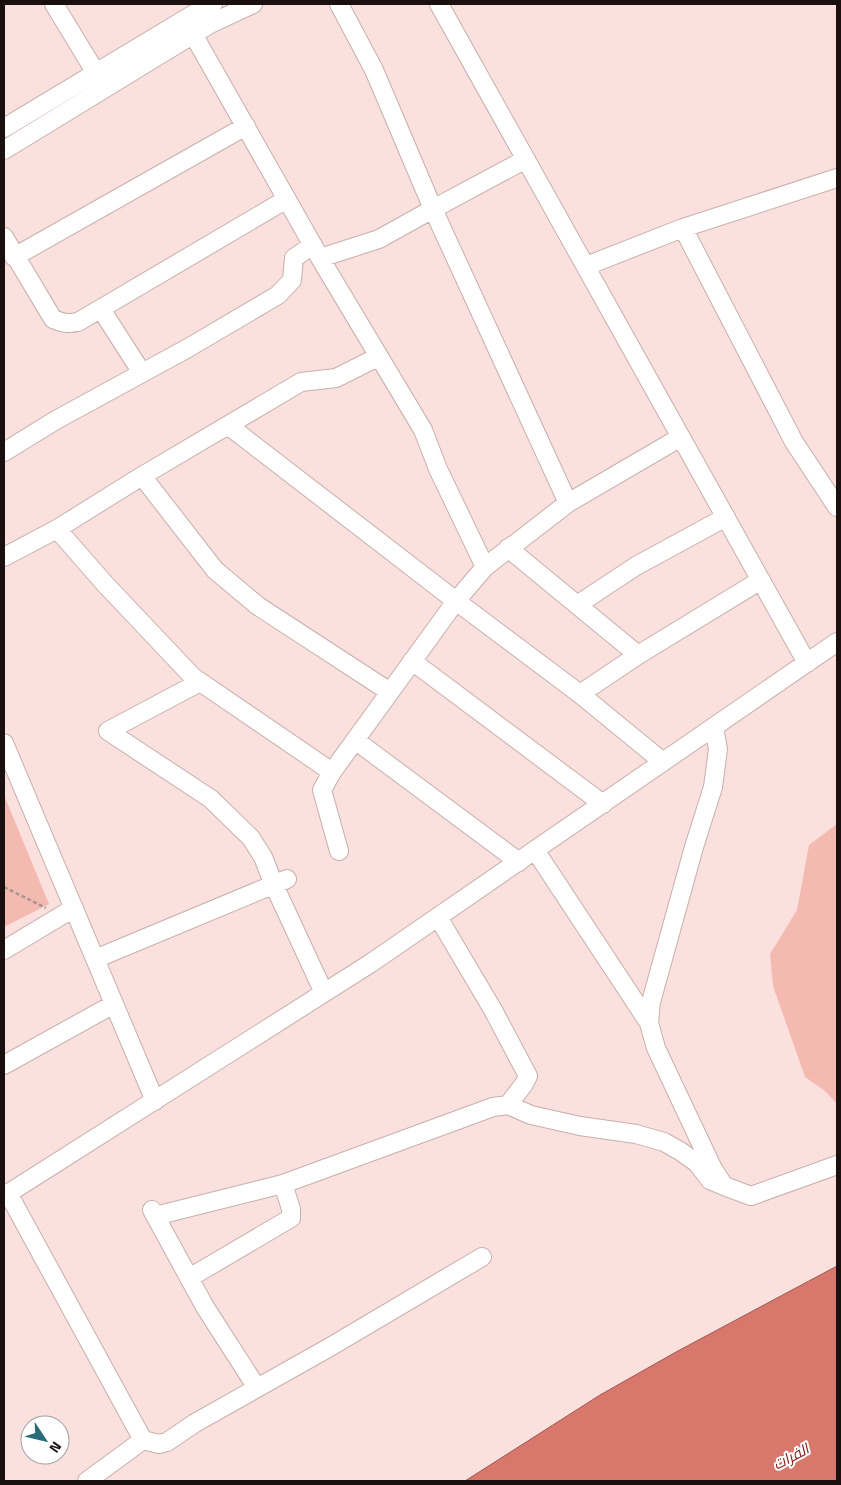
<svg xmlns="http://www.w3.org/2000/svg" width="841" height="1485" viewBox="0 0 841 1485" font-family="'Titillium Web',Cairo,sans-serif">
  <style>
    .green { fill: #f4bab2 }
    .water { fill: #d8786d; stroke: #9f5951 }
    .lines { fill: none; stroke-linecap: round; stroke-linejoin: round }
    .minor-casing { stroke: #c8aeab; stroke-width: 20 }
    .path { stroke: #a99592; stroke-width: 2.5; stroke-dasharray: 4 2.5; stroke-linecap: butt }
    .minor { stroke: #fff; stroke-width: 18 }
    .labels { text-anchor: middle; stroke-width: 4; stroke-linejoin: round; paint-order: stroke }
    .water-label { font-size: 15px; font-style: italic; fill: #8b1515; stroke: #fff }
  </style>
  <rect width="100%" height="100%" fill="#fbe1dd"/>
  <!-- green -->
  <path class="green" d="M4,795L49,904L4,927Z
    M837,824V1104L825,1091L805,1077L773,986L770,954L797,910L809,845Z"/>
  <!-- water -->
  <path class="water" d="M837,1266V1481H465L600,1395L676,1352Z"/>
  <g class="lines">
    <defs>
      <path id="minor" d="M54,4L96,73
        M339,4L374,70L433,209L526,159
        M439,4L807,663
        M193,34L320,258L423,430L438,469L485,567
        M4,128L197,12L213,4
        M4,150L210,24L253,4
        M683,228L794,442L837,507
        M4,237L53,319C62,323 68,324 78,322L287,199
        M14,257L246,126
        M320,258L379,239L433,209L568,503
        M586,266L683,228L837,178
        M101,309L142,373
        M229,426L456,601L580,694L663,762
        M4,452L56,420L188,348L278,295L292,280L294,258L313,245
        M142,476L215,570L258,606L390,692
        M57,529L105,584L193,677L332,772
        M508,548L638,655
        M4,557L57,529L142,476L301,382L336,378L378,357
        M577,605L636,566L726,517
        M412,661L603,804
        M200,682L108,731L211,799L251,838L263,857L274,885L324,993
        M580,694L638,655L761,580
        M714,727L718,749L713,787L694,847L651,1002L649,1023L656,1048L713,1169L724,1186L751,1196L837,1165
        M355,740L519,862
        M4,743L155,1101
        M535,850L649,1023
        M339,851L322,790L332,772L456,601L485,567L568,503L681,437
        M438,917L493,1010L528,1076L524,1084L508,1105
        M4,950L74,908
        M95,959L287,879
        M4,1065L114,1004
        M8,1193L143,1440L87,1481
        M4,1196L371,963L837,642
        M152,1210L205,1307L257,1388
        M155,1216L283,1184
        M189,1278L291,1218V1209L283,1184L493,1107L508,1105L531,1115L580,1126L636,1134L664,1142L680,1151L697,1163L710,1180L724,1186
        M143,1440L159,1444L167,1442L195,1423L330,1347L482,1257"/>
    </defs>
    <!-- minor casing -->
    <use href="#minor" class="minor-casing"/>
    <!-- path -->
    <path class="path" d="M4,887L46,908"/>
    <!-- minor -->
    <use href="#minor" class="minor"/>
  </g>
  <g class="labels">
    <!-- water labels -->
    <g class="water-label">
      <text transform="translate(791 1457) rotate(-28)" y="5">الفرات</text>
    </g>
  </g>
  <!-- border -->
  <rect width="841" height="1485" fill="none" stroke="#19100f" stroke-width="10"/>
  <!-- north arrow -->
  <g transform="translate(45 1440) rotate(125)"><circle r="24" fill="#ffffff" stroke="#a39f9f"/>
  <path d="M0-4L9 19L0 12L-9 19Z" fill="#276c7c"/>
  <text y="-8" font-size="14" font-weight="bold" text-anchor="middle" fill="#19100f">N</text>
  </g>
</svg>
